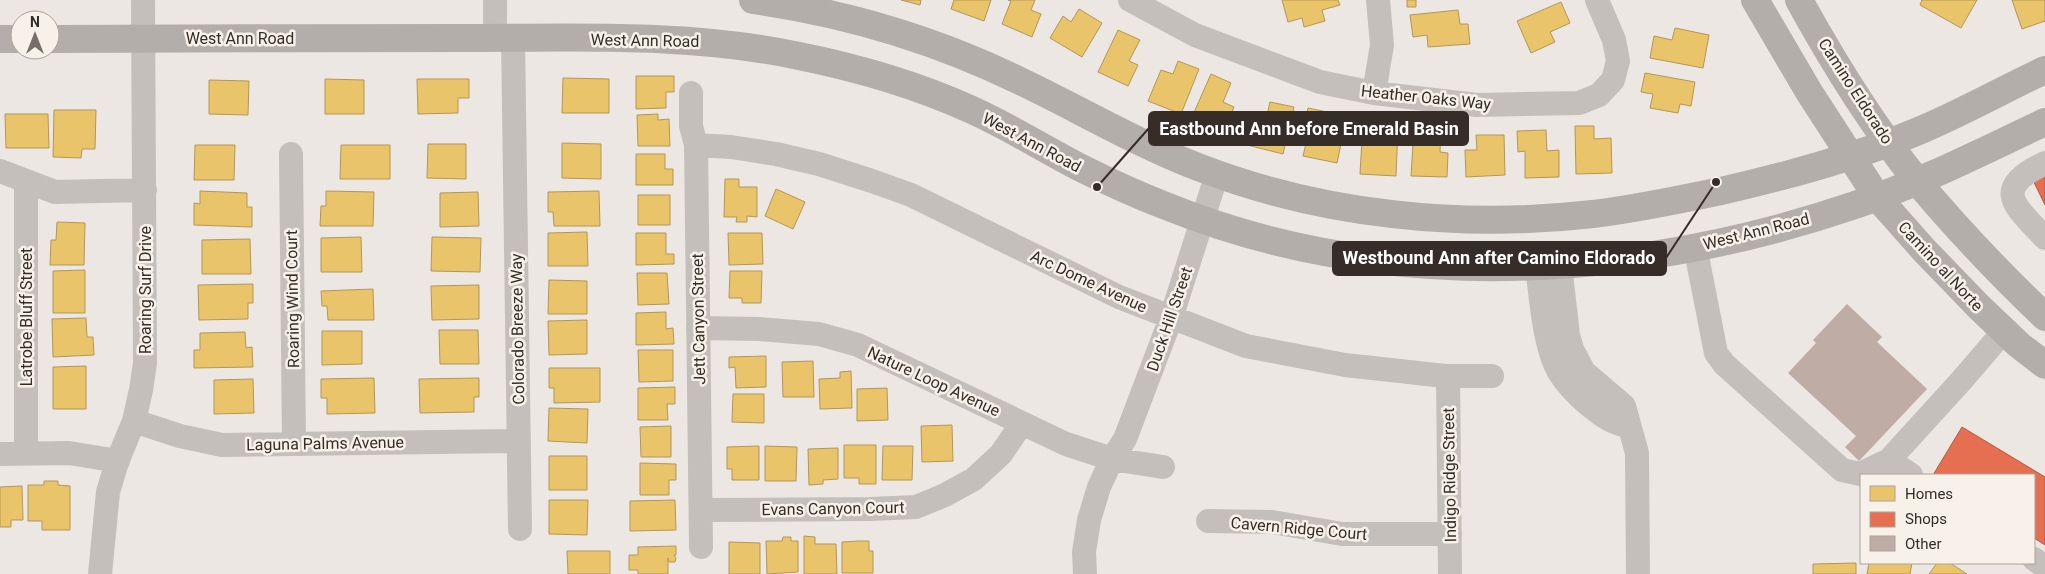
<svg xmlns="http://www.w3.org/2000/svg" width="2045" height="574" viewBox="0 0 2045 574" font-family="Roboto,sans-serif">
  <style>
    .homes { fill: #e9c46a; stroke: #b39756 }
    .shops { fill: #e76f51; stroke: #b25b45 }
    .building { fill: #beaca5 }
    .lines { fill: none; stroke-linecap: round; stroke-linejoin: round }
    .minor { stroke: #c5bfbb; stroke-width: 24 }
    .major { stroke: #b4aeaa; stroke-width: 28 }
    .labels { text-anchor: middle; stroke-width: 5; stroke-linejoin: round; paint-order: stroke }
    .street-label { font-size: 16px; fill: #362d29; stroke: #f8f1ea }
    .leader { fill: none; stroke: #362d29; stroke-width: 2 }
    .callout-dot { fill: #362d29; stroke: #f8f1ea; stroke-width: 2 }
    .callout { fill: #362d29; stroke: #362d29; stroke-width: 2 }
    .callout-label { font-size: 18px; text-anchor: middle; font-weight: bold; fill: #fff }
  </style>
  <rect width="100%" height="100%" fill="#ece7e2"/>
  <!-- homes -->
  <path class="homes" d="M901,0H921L920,5Z
    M954,0H991L984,21L951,9Z
    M1008,0H1035L1031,10L1041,14L1032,37L1002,24L1011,1Z
    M1282,0H1338L1340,5L1322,10L1325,21L1304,27L1302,18L1288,22Z
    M1407,0H1416V7H1407Z
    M1922,0H1977L1961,28L1920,5Z
    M2012,0H2045V21L2022,29Z
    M1561,2L1570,23L1550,32L1555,42L1531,53L1517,21Z
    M1079,9L1102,23L1082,57L1050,38L1063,16L1071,22Z
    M1458,10L1460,24H1468L1470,44L1428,47L1427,35L1413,37L1410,15Z
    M1675,28L1709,35L1703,68L1650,58L1654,36L1672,40Z
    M1118,30L1140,40L1129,61L1138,65L1128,86L1098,72Z
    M1178,61L1199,69L1181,114L1148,101L1161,70L1173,74Z
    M1645,73L1695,82L1691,106L1680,104L1678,113L1650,108L1653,94L1641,92Z
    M1211,74L1231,83L1223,102L1234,107L1225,128L1215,124L1210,135L1188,126Z
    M636,76H674V92H666V108L636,109Z
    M563,78L609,79V113H562Z
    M325,79L364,80V114H325Z
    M417,79H469V98H458V113L418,114Z
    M209,80L249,81L248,115L209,114Z
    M1270,102L1294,107L1283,154L1247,145L1255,112L1267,115Z
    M1308,108L1337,114L1332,137L1342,139L1337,163L1303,156L1309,131L1303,130Z
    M54,110H96L95,149H82L81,158L53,157Z
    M5,114H48L49,148H6Z
    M658,114V120L669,119L670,146H638L637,115Z
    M1575,126H1594V139L1611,138L1612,173L1576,174Z
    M1378,127L1398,128L1396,176L1360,174L1362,139L1377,140Z
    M1414,128L1441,129L1440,152L1448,153L1447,177L1411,176Z
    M1546,130L1547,151L1559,150V177L1525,178V151L1518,152L1517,131Z
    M1476,135H1504L1505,175L1466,177L1465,150H1477Z
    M562,143L601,144V179L562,178Z
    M428,144H466V179L427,178Z
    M195,145H235L234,180H194Z
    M341,145H390V179H340Z
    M636,154H665V169H673V185H636Z
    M725,179H739V187H757V217L747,216V222H736L737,217H724Z
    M776,189L805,202L793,229L765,216Z
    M200,191L247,193V207H252V227L194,225V203L200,204Z
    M326,191L374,192L373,226H320L321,206H326Z
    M599,191L600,226H554L553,212H548V192Z
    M478,192L479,226L440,227V193Z
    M638,195H670V225H638Z
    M57,222L85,223L84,265H50L51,240H56Z
    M587,232L588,266H548V233Z
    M636,233H666V254H674V264L636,265Z
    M728,233H762L763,264L729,265Z
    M361,237L362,272H321V238Z
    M432,237L481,238L480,272L431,271Z
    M250,239L251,274H202V240Z
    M85,270V313H53V271Z
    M730,271H762L761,303H742V298H729Z
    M637,273H667L669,304L638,305Z
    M549,280L587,281V314H548Z
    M253,284V303H248V319L199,320L198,285Z
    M479,285V319L432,320L431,286Z
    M373,289L374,320H328L327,306H322L321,291Z
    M666,312V329L673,328L674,344L636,345V313Z
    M86,318L87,337H93L94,355L53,357L52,319Z
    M587,320V354L549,355L548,321Z
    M439,330H478L479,364H440Z
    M322,331H362V364L322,365Z
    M245,332L246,348L252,347L253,367L194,368V350H200V333Z
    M638,350H673V381L639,382Z
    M766,356V387L736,388L735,367L729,368V357Z
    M813,361L814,397H783L782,362Z
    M86,366V409H53V367Z
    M549,368H600V402L554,403V388H549Z
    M851,371L852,408L820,409L819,379L840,378V372Z
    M374,378L375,413L327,414V398H321V379Z
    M479,378V397H474V412L420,413L419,379Z
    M253,379L254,413L214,414V380Z
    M675,387V404H667L668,420H638V388Z
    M887,388L888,420L857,421V389Z
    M733,394H764V423L732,422Z
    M549,408L588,409L587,443L548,441Z
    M952,425L953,461L922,462L921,426Z
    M671,426V457H641L640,427Z
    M844,445H876V484H859V478H844Z
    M759,446V480H732V469H727V447Z
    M765,446L797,447L796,481H765Z
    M883,446H913L912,480H882Z
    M838,448V479L823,480V484L809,485L808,449Z
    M549,456H587V490H549Z
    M640,463L676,464V480H669V495H640Z
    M44,481H58V485L70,486V530H42V521H28V485H44Z
    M22,486L23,520H11V527H0V487Z
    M549,500H588L587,535L549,534Z
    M675,500L676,530L630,531V501Z
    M804,536L815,537V544H836L837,574H804Z
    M783,537H791V541H798V572L767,574L766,541H782Z
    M858,541H869V551H873V573H842V542Z
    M729,542L760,543V574H729Z
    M676,546V555H674L676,558L675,562H669L668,558V574H638V570H629V555H638V547Z
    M567,551H610V574H568Z
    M1856,563V574H1813V564Z
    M1869,563H1912L1910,574H1867Z
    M1937,563H1950L1967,574H1929Z"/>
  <!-- shops -->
  <path class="shops" d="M2045,170V205L2031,176Z
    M1962,427L2045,477V545L2034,538V475H1933Z"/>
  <!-- building -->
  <path class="building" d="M1847,304L1882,337L1877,342L1927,389L1859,461L1845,447L1856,436L1788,373L1816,343L1813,340Z"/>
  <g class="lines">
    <!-- minor -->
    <path class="minor" d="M1130,0L1195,35L1320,82L1374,93L1477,105L1579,103L1599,95L1613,80L1618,61L1614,40L1597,0
      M495,38V0
      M513,38L520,529
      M691,93V126L696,145L701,547
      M1374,93L1382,45L1378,0
      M696,145L731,147L776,154L819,164L872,181L911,195L1119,297L1246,346L1345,365L1445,376H1492
      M291,154L294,444
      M2045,163C1991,189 2014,205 2045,238
      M0,171L55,192L145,190
      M1695,246L1716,353L1724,364L1842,470L1860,474L1889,460L1961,381L2004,331
      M1560,265L1568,335L1572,349L1584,372L1624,406L1637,453L1638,574
      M1537,267C1541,296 1544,347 1559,372C1567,385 1578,396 1590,406C1605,418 1611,422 1629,427
      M698,328L760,329L819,334L858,345L1066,444L1112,459L1163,467
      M1448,376L1450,574
      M134,421L180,436L222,445L519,441
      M26,453V181
      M0,454L69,453L118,461
      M1889,460L1911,475
      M701,510L870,509L916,507L945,495L974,479L1001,454L1022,423
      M1208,521L1272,522L1342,534H1450
      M2034,559L2045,567
      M100,574L108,492L117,462L134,421L141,390L145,363L143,0
      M1085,574L1084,552L1089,520L1099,487L1112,459L1125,439L1171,318L1217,174"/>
    <!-- major -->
    <path class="major" d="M753,0C845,13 936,40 1020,81C1079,109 1136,143 1198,167C1322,215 1461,229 1593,214C1636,209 1678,200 1721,191C1787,176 1854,158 1916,132C1960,114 2002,90 2045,70
      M1755,0L1809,92L1877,197L1924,250L1979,307L2019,345L2045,365
      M1799,0C1833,62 1873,126 1917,181C1957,229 2000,274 2045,317
      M0,39H20
      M50,39C191,38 333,38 474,38C581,38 689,33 794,55C855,67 915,84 972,110C1010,127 1044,149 1081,168C1109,182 1137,195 1166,206C1386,295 1634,280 1855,205C1921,183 1983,151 2045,122"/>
  </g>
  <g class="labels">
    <!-- street labels -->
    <g class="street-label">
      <text x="240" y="44">West Ann Road</text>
      <text transform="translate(645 40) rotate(1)" y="6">West Ann Road</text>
      <text transform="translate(1856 91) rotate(57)" y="6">Camino Eldorado</text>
      <text transform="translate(1426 97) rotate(6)" y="6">Heather Oaks Way</text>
      <text transform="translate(1032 142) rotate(28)" y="6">West Ann Road</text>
      <text transform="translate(1756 231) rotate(-14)" y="6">West Ann Road</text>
      <text transform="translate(1941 266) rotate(47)" y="6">Camino al Norte</text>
      <text transform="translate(1089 281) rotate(25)" y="6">Arc Dome Avenue</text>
      <text transform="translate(145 290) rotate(-90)" y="6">Roaring Surf Drive</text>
      <text transform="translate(292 299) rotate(-91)" y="6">Roaring Wind Court</text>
      <text transform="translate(26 317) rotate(-90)" y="6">Latrobe Bluff Street</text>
      <text transform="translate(698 319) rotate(-91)" y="6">Jett Canyon Street</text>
      <text transform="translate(1169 319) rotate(-71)" y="6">Duck Hill Street</text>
      <text transform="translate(517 329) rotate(-91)" y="6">Colorado Breeze Way</text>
      <text transform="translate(934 381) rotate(25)" y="6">Nature Loop Avenue</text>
      <text transform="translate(325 443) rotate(-1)" y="6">Laguna Palms Avenue</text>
      <text transform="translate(1449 475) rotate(-91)" y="6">Indigo Ridge Street</text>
      <text transform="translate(833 508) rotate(-1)" y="6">Evans Canyon Court</text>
      <text transform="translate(1299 528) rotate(5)" y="6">Cavern Ridge Court</text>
    </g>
  </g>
  <!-- callouts -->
  <path class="leader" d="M1097 187L1149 128M1716 182L1666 258"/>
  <g class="callout-dot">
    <circle cx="1097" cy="187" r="5"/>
    <circle cx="1716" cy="182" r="5"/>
  </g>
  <g class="callout">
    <rect x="1149" y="112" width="319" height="33" rx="5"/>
    <rect x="1333" y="242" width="333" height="33" rx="5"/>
  </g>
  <g class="callout-label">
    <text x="1309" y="135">Eastbound Ann before Emerald Basin</text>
    <text x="1499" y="264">Westbound Ann after Camino Eldorado</text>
  </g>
  <!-- legend -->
  <rect x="1860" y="474" width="175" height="90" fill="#f8f1ea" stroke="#aaa39d"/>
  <rect x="1870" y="486" width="25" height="15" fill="#e9c46a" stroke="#aaa39d"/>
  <text x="1905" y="499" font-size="15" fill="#362d29">Homes</text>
  <rect x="1870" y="512" width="25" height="15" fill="#e76f51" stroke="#aaa39d"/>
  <text x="1905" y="524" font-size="15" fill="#362d29">Shops</text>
  <rect x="1870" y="536" width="25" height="15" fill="#beaca5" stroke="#aaa39d"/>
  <text x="1905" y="549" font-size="15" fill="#362d29">Other</text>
  <!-- north arrow -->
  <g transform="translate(35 35)"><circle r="24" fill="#f8f1ea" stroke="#aaa39d"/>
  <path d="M0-4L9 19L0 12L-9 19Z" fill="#766e6a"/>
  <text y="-8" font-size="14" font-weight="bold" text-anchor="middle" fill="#362d29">N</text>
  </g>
</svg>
